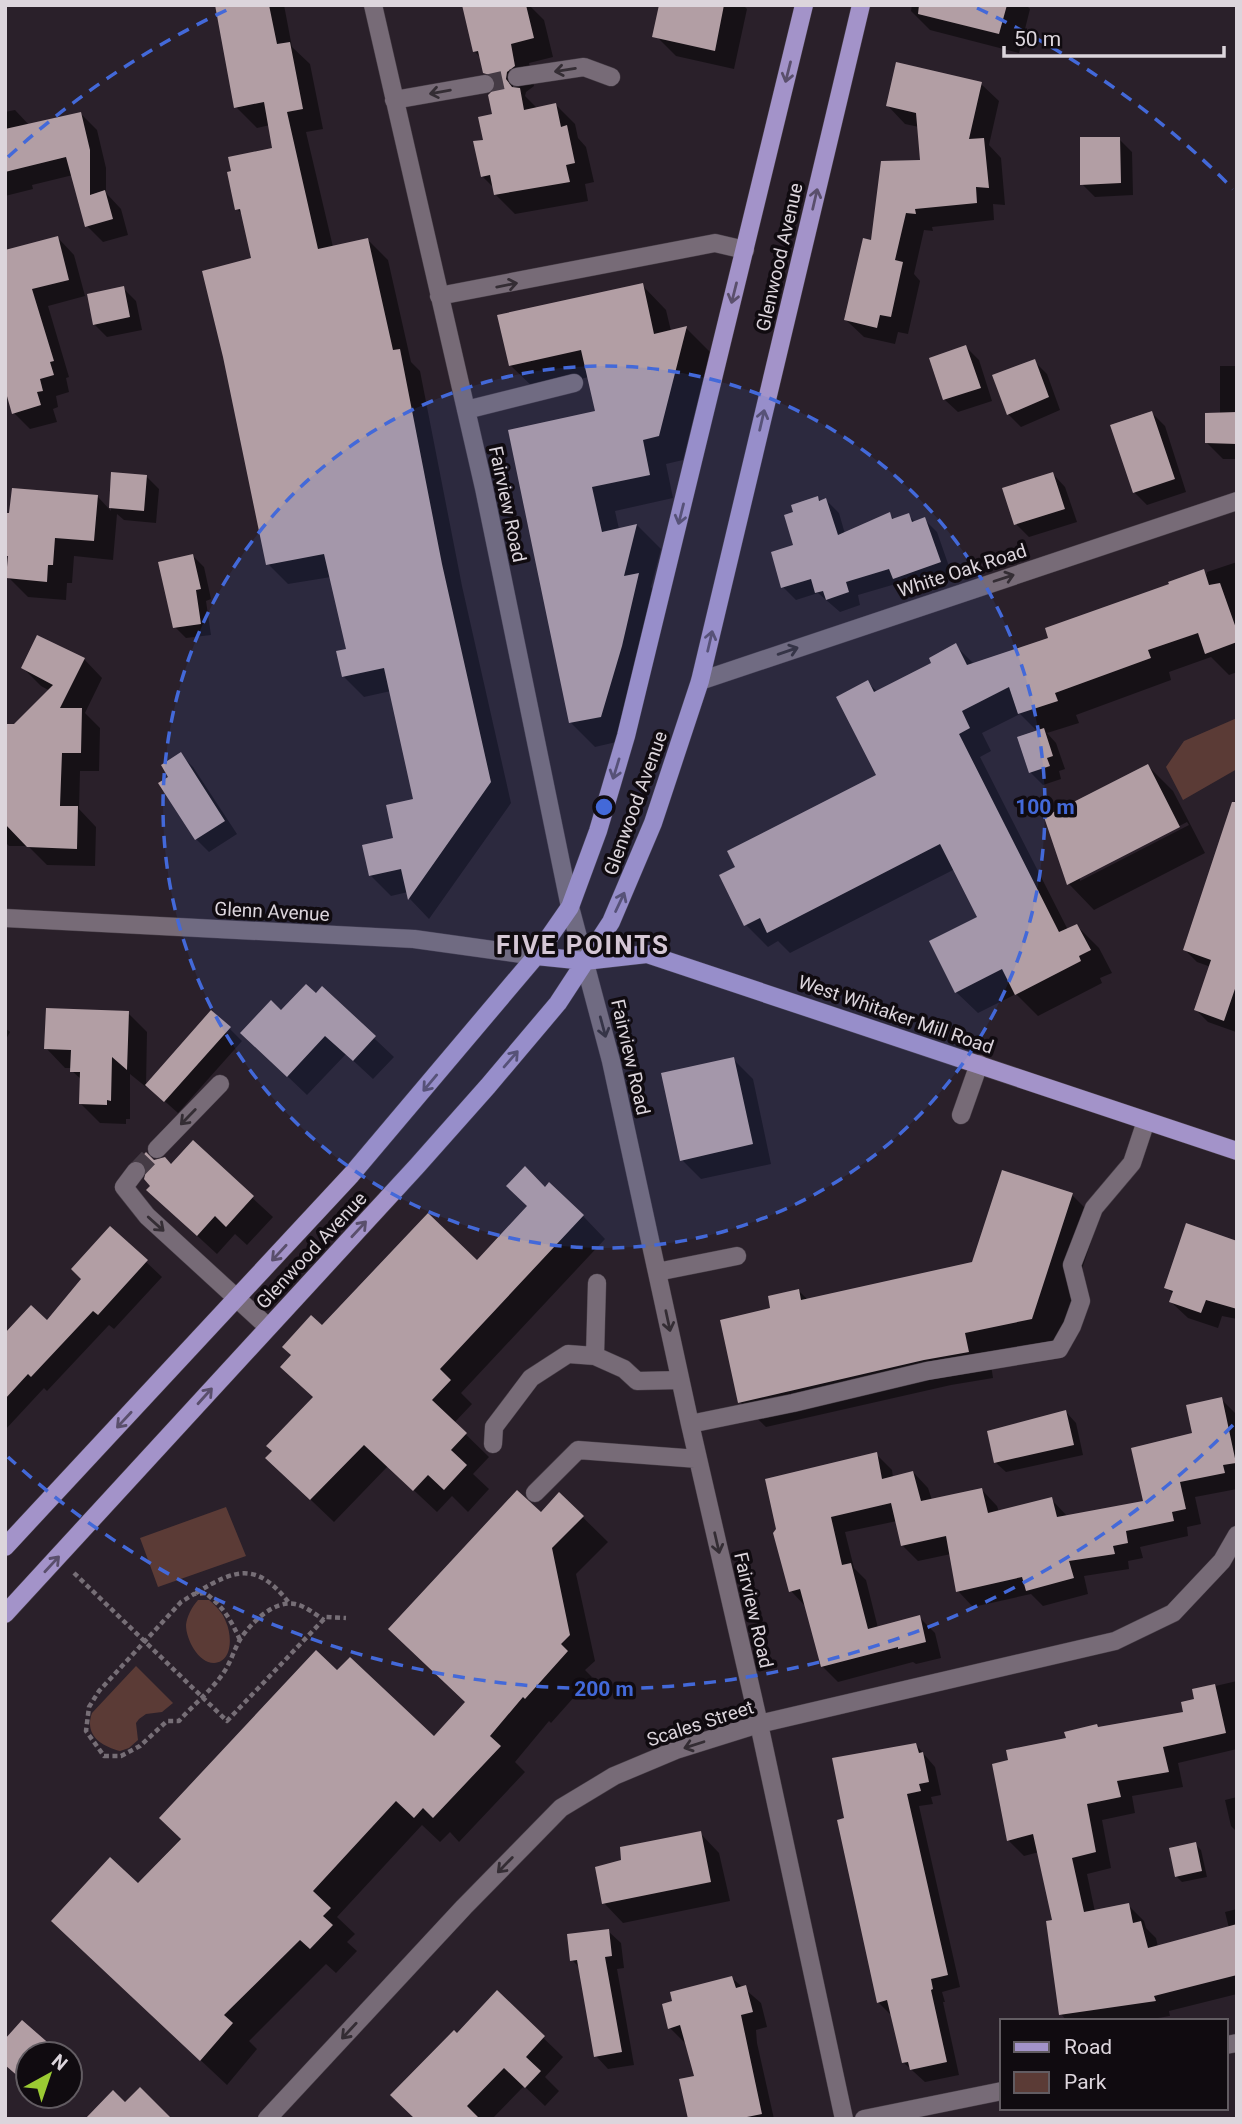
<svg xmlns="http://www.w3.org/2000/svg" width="1242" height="2124" viewBox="0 0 1242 2124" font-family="Roboto,sans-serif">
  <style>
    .green { fill: #5b3b36 }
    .shadow { fill: #0007; fill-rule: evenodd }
    .building { fill: #b29ea4 }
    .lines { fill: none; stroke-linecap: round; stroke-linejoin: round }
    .minor-tunnel { stroke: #453b45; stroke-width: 18; stroke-dasharray: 18 9; stroke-linecap: butt }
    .minor-casing { stroke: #473e47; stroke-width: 19 }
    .major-casing { stroke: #473e47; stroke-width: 19 }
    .path { stroke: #766e76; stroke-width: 4.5; stroke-dasharray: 5 3.5; stroke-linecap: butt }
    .minor { stroke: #776b77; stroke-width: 18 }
    .major { stroke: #a393c9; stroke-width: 18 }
    .oneway { stroke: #342d34 }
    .oneway2 { stroke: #5a4f6c }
    .ring { fill: none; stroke: #4369d9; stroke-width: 3.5; stroke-dasharray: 12 9 }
    .labels { text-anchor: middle; stroke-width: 7; stroke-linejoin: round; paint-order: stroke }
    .street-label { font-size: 19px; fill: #dcd5dc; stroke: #100b10 }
    .district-label { font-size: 26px; font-weight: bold; letter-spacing: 2px; fill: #d5c7d5; stroke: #100b10 }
    .centre { fill: #4369d9; stroke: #100b10; stroke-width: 3.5 }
    .ring-label { font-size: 21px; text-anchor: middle; font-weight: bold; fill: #4369d9; stroke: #100b10; stroke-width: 7; stroke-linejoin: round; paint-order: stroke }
  </style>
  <rect width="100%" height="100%" fill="#2a202a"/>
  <!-- green -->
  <path class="green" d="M1237,718V769L1183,800L1166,767L1184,741Z
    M226,1507L246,1556L158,1587L140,1538Z
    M198,1600H209C216,1606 223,1613 226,1622C232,1635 233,1662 214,1663C198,1663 186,1639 186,1625C187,1616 192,1607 198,1600Z
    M136,1666L173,1703L162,1712L146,1714L139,1719L136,1723L138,1740L129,1748L120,1751C101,1746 84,1735 92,1713Z"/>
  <!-- shadow -->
  <path class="shadow" d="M216,5H284L292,47L310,64L323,129L306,132L333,247L367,239L388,260L411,362L420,371L462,586L511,803L429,919L410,899L408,892L391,896L370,875L396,839L415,800L391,691L364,697L343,676L348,650L331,577L288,584L268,564L253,259L243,215L237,209L274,149L270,125L257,128L236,107Z
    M464,5H529L544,20L553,57L529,63L534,86L526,92L525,96L538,109L556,105L575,124L578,138L586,147L594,182L585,184L588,201L515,214L495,194L494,188L482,176L485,142L494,116L498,85L485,72L482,59L474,51Z
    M664,5H743L747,9L734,69L676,56L657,37Z
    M912,5H1026L1030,9L1019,53L930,30L911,11Z
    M981,84L999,101L989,145L1001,158L1005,205L993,204L994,220L932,227L933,231L924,230L914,274L920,281L908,334L898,332L895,344L864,337L846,320L872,242L922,161L919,127L905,124L888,106Z
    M15,110L30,126L81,114L97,130L106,168V193L121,209L128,235L103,242L87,226L73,175L32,185L33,189L5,196V112Z
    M1119,139L1132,152L1133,195L1095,197L1082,184Z
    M58,238L74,255L85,296L48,306L69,377L66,378L69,392L56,396L58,407L53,409L57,422L30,429L14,413L5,252Z
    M642,285L666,310L671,331L686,328L710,352L683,460L666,464L673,498L615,511L619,529L637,525L661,549L651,587L662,598L625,740L595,747L571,723L597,413L589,377L535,389L510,365Z
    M123,288L136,301L142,330L107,337L94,324Z
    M966,347L979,360L992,401L958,412L945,400L931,359Z
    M1034,361L1047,374L1060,410L1021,427L1008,414Z
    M1220,366H1237V459H1223L1207,443L1220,415Z
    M1152,413L1165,426L1186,492L1147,505L1134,492Z
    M113,474L146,476L159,489L156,523L124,520L117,514L113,560L74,556L72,583H67L66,600L28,597L8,577L98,497L111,511Z
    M1053,474L1065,487L1077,522L1029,537L1016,524Z
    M818,498L822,502L826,500L839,513L845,534L889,514L895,520L908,515L915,522L924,519L937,532L952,575L907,591L899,583L858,595L860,605L840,612L818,593L796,600L783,587L795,546L796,513Z
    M193,556L204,567L211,599L206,601L211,635L186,638L175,627Z
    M1237,562V672L1229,675L1211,657L1169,672L1171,680L1076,715L1079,723L1047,733L1056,743L1065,769L1059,771L1061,779L1043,785L1030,772L1038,732L1020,714L982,733L991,751L980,757L1068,930L1077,926L1099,948L1112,973L1100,978L1102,983L1038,1016L1016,994L978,1013L956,992L979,917L955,869L790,953L778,941L768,947L746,925L878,776L868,683L878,692L933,664L956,646L974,664L1050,639L1204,571L1207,575V572Z
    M84,659L102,678L85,713L100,728L99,771H80L79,809L96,827L95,866L47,865L28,846H9L5,842V725L15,726L50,691L41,686L23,668Z
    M181,755L193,767L237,834L209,852L196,839L170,777Z
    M1148,766L1173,791L1205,853L1094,910L1069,884L1046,818ZM1187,822L1189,825L1080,881V877Z
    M1236,797L1237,1029L1236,1032L1208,1022L1196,1010L1211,967L1197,962L1185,950Z
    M322,989L394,1057L373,1079L346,1054L307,1095L262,1052L281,1013L316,996Z
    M128,1013L147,1032L146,1087L130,1074V1119H126V1124L100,1123L81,1104L82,1080L72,1071V1068H65L46,1048Z
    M5,1028L10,1032L5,1041Z
    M229,1028L242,1041L178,1113L160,1097Z
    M733,1059L753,1079L771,1164L701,1179L682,1160Z
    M193,1143L273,1217L247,1245L235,1234L217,1254L168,1209L153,1186V1162L171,1166Z
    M546,1189L583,1216L605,1239L461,1393L472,1404L454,1423L489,1457L473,1474L489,1489L468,1512L452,1496L437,1512L388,1466L334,1522L291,1481L314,1398L322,1327L477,1262Z
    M1072,1195L1098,1221L1057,1344L990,1358L993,1378L951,1385L766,1427L740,1402L772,1310L799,1291L808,1300L973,1264Z
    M110,1228L162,1277L114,1329L109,1325L47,1391L44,1388L5,1430V1336L47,1322L83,1279Z
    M1237,1244V1319L1222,1316L1218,1328L1188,1318L1171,1302L1174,1295L1166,1287Z
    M1221,1399L1237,1415V1489L1195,1497L1201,1524L1187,1527L1188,1536L1140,1547L1143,1558L1128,1561L1129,1569L1084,1576L1088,1594L1043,1606L1031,1594L973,1607L958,1591L951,1554L918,1561L903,1546L897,1521L845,1532L854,1568L866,1580L878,1628L919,1617L935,1633L941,1658L916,1664L913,1662L838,1682L822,1666L807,1608L791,1591L775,1533L876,1454L892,1470L893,1478L913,1472L928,1488L932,1500L982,1490L997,1506L999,1512L1051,1499L1068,1517L1145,1502Z
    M1066,1412L1076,1423L1083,1455L1006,1472L995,1462Z
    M560,1495L608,1542L576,1574L595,1661L585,1670L592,1677L551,1723L549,1721L515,1762L525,1772L459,1842L450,1832L440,1842L422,1825L337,1917L355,1934L347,1942L357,1951L336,1973L326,1964L249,2041L257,2049L227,2085L79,1946L337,1673L434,1738L466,1703L541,1514Z
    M1237,1681V1749L1178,1763L1183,1787L1132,1796L1135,1813L1102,1820L1111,1868L1087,1874L1095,1912L1128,1905L1144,1921L1146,1928L1156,1938L1158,1947L1229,1928L1225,1912L1237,1909V1994L1169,2011L1170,2016L1140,2021H1067L1061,2014L1054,1921L1039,1852L1024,1856L1008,1840L1010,1761L1099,1729L1185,1714L1196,1700L1194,1691Z
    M916,1745L935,1767L941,1795L931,1797L933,1804L919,1806L960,1987L942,1992L945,2002H943L959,2075L925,2082L903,2062L891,2015L878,2002L846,1820Z
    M1237,1797V1832L1231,1826L1225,1800Z
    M700,1833L719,1853L730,1901L623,1923L604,1903L623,1861Z
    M1195,1844L1201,1850L1207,1877L1182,1882L1176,1876Z
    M608,1931L621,1943L624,1968L617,1969L634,2065L608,2069L596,2056L580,1968L572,1960Z
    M732,1978L761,2003L767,2027L756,2030L757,2043L774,2119H690L696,2077L685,2043L670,2028Z
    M497,1993L563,2057L545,2077L559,2091L545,2106L524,2086L492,2119H417L457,2035Z
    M70,2065L78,2073L70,2081Z
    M42,2096H57L51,2104Z"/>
  <!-- building -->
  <path class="building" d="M215,5H269L277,44L290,42L303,109L287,112L318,249L368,238L393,350L400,349L442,564L491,782L408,900L401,869L369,876L362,845L393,838L386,805L413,799L384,668L342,677L336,651L346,649L324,554L266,565L223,357L202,271L251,258L240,209L235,210L227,172L231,171L228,157L272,148L264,102L234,108Z
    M462,5H526L534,38L511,44L515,66L507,72L506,79L512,87L520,88L524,110L556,103L561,127L567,125L575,163L566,165L570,182L494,195L490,175L481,177L473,141L483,140L478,117L492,114L488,95L495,88L496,83L493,76L483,73L478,51L473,52Z
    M659,5H724L715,51L652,37Z
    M919,5H1007L999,34L918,14Z
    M896,62L982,82L969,139L984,138L989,188L976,187L977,203L915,209L916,214L906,213L895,260L903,262L891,317L880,315L877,328L844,320L863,238L871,240L881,161L920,160L916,113L886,106Z
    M81,112L90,150V195L105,190L113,219L85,227L66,157L5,172V129Z
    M1080,137H1120L1121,183L1080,185Z
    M58,236L69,280L32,289L54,361L50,362L54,375L40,379L43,391L37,392L41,405L12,414L5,389V250Z
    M643,283L654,334L687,326L659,436L643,440L650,475L592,487L602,532L637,524L624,576L639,573L622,646L601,717L569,723L508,430L595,411L581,350L509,366L497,315Z
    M124,286L130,317L93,325L87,294Z
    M966,345L981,388L943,400L929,358Z
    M1035,359L1049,397L1007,415L992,375Z
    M1152,411L1175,479L1133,493L1110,425Z
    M1237,412V444L1205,443V413Z
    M111,472L147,475L144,511L109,508Z
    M1053,472L1065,509L1014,525L1002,488Z
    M12,488L98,495L94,541L55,538L53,565H48L47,582L6,578L8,556H5V513H9Z
    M818,496L819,501L826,498L838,535L890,512L892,519L909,513L912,522L925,517L941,562L893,579L889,569L846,582L849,592L826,600L823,591L815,593L811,579L781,588L771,552L793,545L784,515L793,512L791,505Z
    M193,554L201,589L196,590L201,624L173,628L158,562Z
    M1204,569L1209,585L1220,583L1237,631V642L1205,654L1198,633L1148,650L1151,658L1055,693L1058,701L1018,714L1009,687L962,711L970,728L959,734L1059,932L1077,924L1091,950L1079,956L1081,961L1015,995L1002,969L955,993L929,941L977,917L940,844L767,933L760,918L744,926L719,875L735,867L727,851L876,775L836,697L868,680L874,692L931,663L929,658L956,643L967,665L1048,638L1045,628L1169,584L1168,582Z
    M37,635L85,658L60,708H82L81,753H62L60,806H78L77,849L27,847L5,824V724H14L53,685L21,668Z
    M1044,728L1053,756L1047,758L1050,766L1029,773L1017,737Z
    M181,752L225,821L195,840L158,783L168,777L161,765Z
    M1148,764L1180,827L1067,885L1044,817Z
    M1232,802H1237V983L1224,1021L1194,1010L1211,960L1183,950Z
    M306,984L316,993L322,986L376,1036L353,1061L325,1036L287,1077L240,1033L271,1000L281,1010Z
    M46,1008L129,1011L127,1070L112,1057L111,1101L107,1100V1105L79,1104L80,1072H70L71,1050L44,1049Z
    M211,1010L231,1027L164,1102L145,1085Z
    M734,1057L753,1144L680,1161L661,1073Z
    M193,1140L254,1196L226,1227L215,1216L197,1236L146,1190L150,1186L144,1179L147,1167L139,1160L146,1152L154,1160L165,1157L171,1164Z
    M525,1166L545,1187L549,1182L584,1215L440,1369L451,1380L432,1400L467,1433L451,1450L467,1465L444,1490L428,1475L413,1491L364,1445L310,1500L265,1458L272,1451L266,1446L313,1397L280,1367L291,1355L282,1347L311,1315L322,1325L428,1213L477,1260L527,1206L506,1186Z
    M1002,1170L1073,1193L1032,1319L965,1333L969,1352L924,1360L738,1403L720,1320L770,1308L768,1296L799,1289L801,1300L972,1262Z
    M1186,1223L1237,1241V1309L1206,1300L1201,1313L1169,1302L1173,1291L1164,1288Z
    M110,1226L148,1260L98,1315L93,1311L31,1377L28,1374L5,1399V1333L31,1305L47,1320L81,1279L71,1269Z
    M1222,1397L1236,1463L1223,1465L1225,1473L1180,1482L1186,1509L1172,1512L1174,1521L1126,1531L1128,1543L1113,1546L1115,1554L1069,1561L1074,1578L1026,1591L1022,1577L956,1592L946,1536L901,1546L891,1503L831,1517L842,1565L851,1563L868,1629L920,1615L926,1642L898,1649V1647L821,1667L800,1589L789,1592L773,1533L776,1529L765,1479L877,1452L882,1479L913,1471L921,1501L982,1488L988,1513L1052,1497L1057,1517L1143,1501L1131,1448L1192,1433L1186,1405Z
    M1066,1410L1074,1445L994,1463L987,1431Z
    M517,1490L541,1512L559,1492L584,1516L552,1548L570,1635L561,1644L568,1651L525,1699L523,1697L490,1736L501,1746L433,1818L423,1808L414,1818L396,1801L313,1891L331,1908L323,1916L333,1925L310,1949L300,1940L224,2015L233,2023L200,2061L51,1921L110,1857L138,1883L181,1839L159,1818L316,1650L337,1670L350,1657L434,1736L465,1702L388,1629Z
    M1215,1684L1226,1733L1163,1747L1169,1772L1117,1781L1121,1797L1087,1804L1096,1852L1072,1858L1084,1912L1129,1903L1133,1923L1141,1921L1148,1948L1237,1924V1975L1154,1996L1156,2001L1059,2015L1046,1921L1052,1920L1033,1834L1007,1841L992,1764L1008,1760L1006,1750L1066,1738L1064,1732L1097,1724L1098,1727L1183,1712L1181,1702L1194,1699L1192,1689Z
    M916,1743L919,1753L923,1752L929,1782L919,1784L921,1791L907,1794L948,1975L931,1979L933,1989L931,1990L947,2062L910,2070L908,2062L902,2063L887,2000L877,2003L837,1820L844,1818L832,1758Z
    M701,1831L711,1882L602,1904L595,1867L621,1860L620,1847Z
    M1196,1842L1202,1871L1175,1877L1169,1848Z
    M609,1929L612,1956L605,1957L622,2052L594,2057L577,1960L570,1961L567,1934Z
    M732,1976L736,1988L746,1985L753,2012L741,2015L762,2114L737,2119H688L679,2079L694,2076L680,2025L668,2029L662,2004L672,2001L670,1992Z
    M497,1990L545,2036L526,2057L541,2071L525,2088L504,2068L467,2106L480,2119H415L390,2095L454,2030L457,2033Z
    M22,2020L61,2054H28V2085L5,2065V2039Z
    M140,2087L172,2119H85L113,2090L125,2102Z"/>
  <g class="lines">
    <!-- minor-tunnel -->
    <path class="minor-tunnel" d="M485,84L517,77
      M136,1171L157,1149"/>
    <defs>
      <path id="minor" d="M373,5L484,488L570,907L611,1061L690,1424L759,1724L844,2119
        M517,77L584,67L611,77
        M394,100L485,84
        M439,296L715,243L745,250
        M466,410L574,383
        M700,681L1237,501
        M5,918L414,939L536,956
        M961,1115L979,1064
        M157,1149L220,1084
        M136,1171L124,1187L147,1216L268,1327
        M657,1272L737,1256
        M595,1356L597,1283
        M690,1424L793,1403L927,1371L1059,1349L1072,1326L1081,1301L1072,1265L1094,1208L1132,1163L1146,1121
        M493,1444L494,1427L531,1378L568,1354L595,1356L624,1369L637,1381L680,1380
        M535,1493L578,1450L698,1459
        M1226,2045L1237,2043
        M267,2119L464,1907L561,1808L614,1776L676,1750L759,1724L1115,1641L1173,1613L1222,1561L1237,1535
        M864,2119L1002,2091"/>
      <path id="major" d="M536,956L585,961L647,954L1237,1151
        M5,1547L351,1175L536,956L570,907L598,831L626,736L804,5
        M5,1614L417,1166L488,1086L558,1003L611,922L653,823L700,681L861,5"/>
    </defs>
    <!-- minor casing -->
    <use href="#minor" class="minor-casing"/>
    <!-- major casing -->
    <use href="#major" class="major-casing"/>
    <!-- path -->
    <path class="path" d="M74,1573L227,1721L326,1617L346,1618
      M196,1593C238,1567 258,1563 290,1604
      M240,1640C231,1620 223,1606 205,1593L194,1594L181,1602L99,1691L89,1707L86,1731L104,1756H121L140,1746L167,1721H179C193,1705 212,1690 224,1672C231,1662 234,1649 241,1638C252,1622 274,1600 295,1604C305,1606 315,1614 324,1620"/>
    <!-- minor -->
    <use href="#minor" class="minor"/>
    <!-- major -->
    <use href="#major" class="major"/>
  </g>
  <!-- one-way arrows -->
  <defs><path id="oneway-shaft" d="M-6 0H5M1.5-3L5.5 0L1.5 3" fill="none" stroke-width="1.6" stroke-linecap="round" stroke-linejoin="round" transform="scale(1.75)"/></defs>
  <g class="oneway">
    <use href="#oneway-shaft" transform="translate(565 70) rotate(171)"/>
    <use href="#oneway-shaft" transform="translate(440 92) rotate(170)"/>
    <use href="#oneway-shaft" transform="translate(507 285) rotate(-11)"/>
    <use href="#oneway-shaft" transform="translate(1004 578) rotate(-18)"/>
    <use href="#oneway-shaft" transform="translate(788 651) rotate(-19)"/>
    <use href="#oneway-shaft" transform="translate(603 1027) rotate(75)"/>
    <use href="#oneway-shaft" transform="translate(188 1117) rotate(134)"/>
    <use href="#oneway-shaft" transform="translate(156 1224) rotate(42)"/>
    <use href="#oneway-shaft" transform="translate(668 1321) rotate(78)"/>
    <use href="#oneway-shaft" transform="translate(717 1543) rotate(77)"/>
    <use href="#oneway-shaft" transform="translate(694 1745) rotate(162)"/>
    <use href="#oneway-shaft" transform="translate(505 1865) rotate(134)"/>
    <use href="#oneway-shaft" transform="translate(349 2031) rotate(133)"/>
  </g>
  <g class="oneway2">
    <use href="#oneway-shaft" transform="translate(788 72) rotate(104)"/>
    <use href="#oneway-shaft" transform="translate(815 199) rotate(-77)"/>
    <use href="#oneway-shaft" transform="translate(734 293) rotate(104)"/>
    <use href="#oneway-shaft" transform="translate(762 420) rotate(-77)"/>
    <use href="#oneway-shaft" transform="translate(681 514) rotate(104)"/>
    <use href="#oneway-shaft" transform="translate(710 641) rotate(-77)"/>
    <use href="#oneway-shaft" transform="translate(616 769) rotate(107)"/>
    <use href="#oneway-shaft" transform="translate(620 902) rotate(-65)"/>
    <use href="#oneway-shaft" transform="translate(511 1059) rotate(-49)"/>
    <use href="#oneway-shaft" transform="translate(430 1083) rotate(130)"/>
    <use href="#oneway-shaft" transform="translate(359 1229) rotate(-47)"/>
    <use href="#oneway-shaft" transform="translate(279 1253) rotate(133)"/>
    <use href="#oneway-shaft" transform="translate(205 1396) rotate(-48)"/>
    <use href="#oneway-shaft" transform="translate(124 1420) rotate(133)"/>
    <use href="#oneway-shaft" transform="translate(52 1564) rotate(-47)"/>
  </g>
  <!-- distance rings -->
  <circle cx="604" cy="807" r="441" fill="#4369d9" fill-opacity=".12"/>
  <g class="ring">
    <circle cx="604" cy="807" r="441"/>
    <path d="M1233 1425A882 882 0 0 1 8 1457M8 157A882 882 0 0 1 231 8M977 8A882 882 0 0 1 1233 189"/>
  </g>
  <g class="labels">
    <!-- street labels -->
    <g class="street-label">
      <text transform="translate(779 257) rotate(-77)" y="7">Glenwood Avenue</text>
      <text transform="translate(508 504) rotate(78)" y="7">Fairview Road</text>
      <text transform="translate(962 570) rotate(-18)" y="7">White Oak Road</text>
      <text transform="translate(635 803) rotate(-70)" y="7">Glenwood Avenue</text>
      <text transform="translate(272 911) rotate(3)" y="7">Glenn Avenue</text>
      <text transform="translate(896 1014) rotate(19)" y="7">West Whitaker Mill Road</text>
      <text transform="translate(631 1057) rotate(77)" y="7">Fairview Road</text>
      <text transform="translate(311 1250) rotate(-47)" y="7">Glenwood Avenue</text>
      <text transform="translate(754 1610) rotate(77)" y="7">Fairview Road</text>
      <text transform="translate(700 1723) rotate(-18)" y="7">Scales Street</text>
    </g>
    <!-- district labels -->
    <g class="district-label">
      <text x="583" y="954">FIVE POINTS</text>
    </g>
  </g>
  <circle cx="604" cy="807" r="10" class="centre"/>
  <g class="ring-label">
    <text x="1045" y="814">100 m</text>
    <text x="604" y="1696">200 m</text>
  </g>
  <!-- border -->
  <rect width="1242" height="2124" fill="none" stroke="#dcd5dc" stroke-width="14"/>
  <!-- legend -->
  <rect x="1000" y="2019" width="228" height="91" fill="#100b10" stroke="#625c62" stroke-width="2"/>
  <rect x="1014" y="2042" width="35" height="10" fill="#a393c9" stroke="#625c62" stroke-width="2"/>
  <text x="1064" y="2054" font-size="21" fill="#dcd5dc">Road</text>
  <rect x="1014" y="2072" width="35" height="21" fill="#5b3b36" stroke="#625c62" stroke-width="2"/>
  <text x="1064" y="2089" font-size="21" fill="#dcd5dc">Park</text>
  <!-- north arrow -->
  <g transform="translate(49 2075) rotate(40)"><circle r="33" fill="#100b10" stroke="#625c62" stroke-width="2"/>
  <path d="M0-5L12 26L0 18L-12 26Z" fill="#9bcb33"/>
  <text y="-10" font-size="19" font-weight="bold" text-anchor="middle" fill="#dcd5dc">N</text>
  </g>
  <!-- scale -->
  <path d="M1004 46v10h220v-10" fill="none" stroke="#dcd5dc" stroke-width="3.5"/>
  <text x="1014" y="46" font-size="21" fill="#dcd5dc" stroke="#100b10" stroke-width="5" paint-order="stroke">50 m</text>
</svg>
